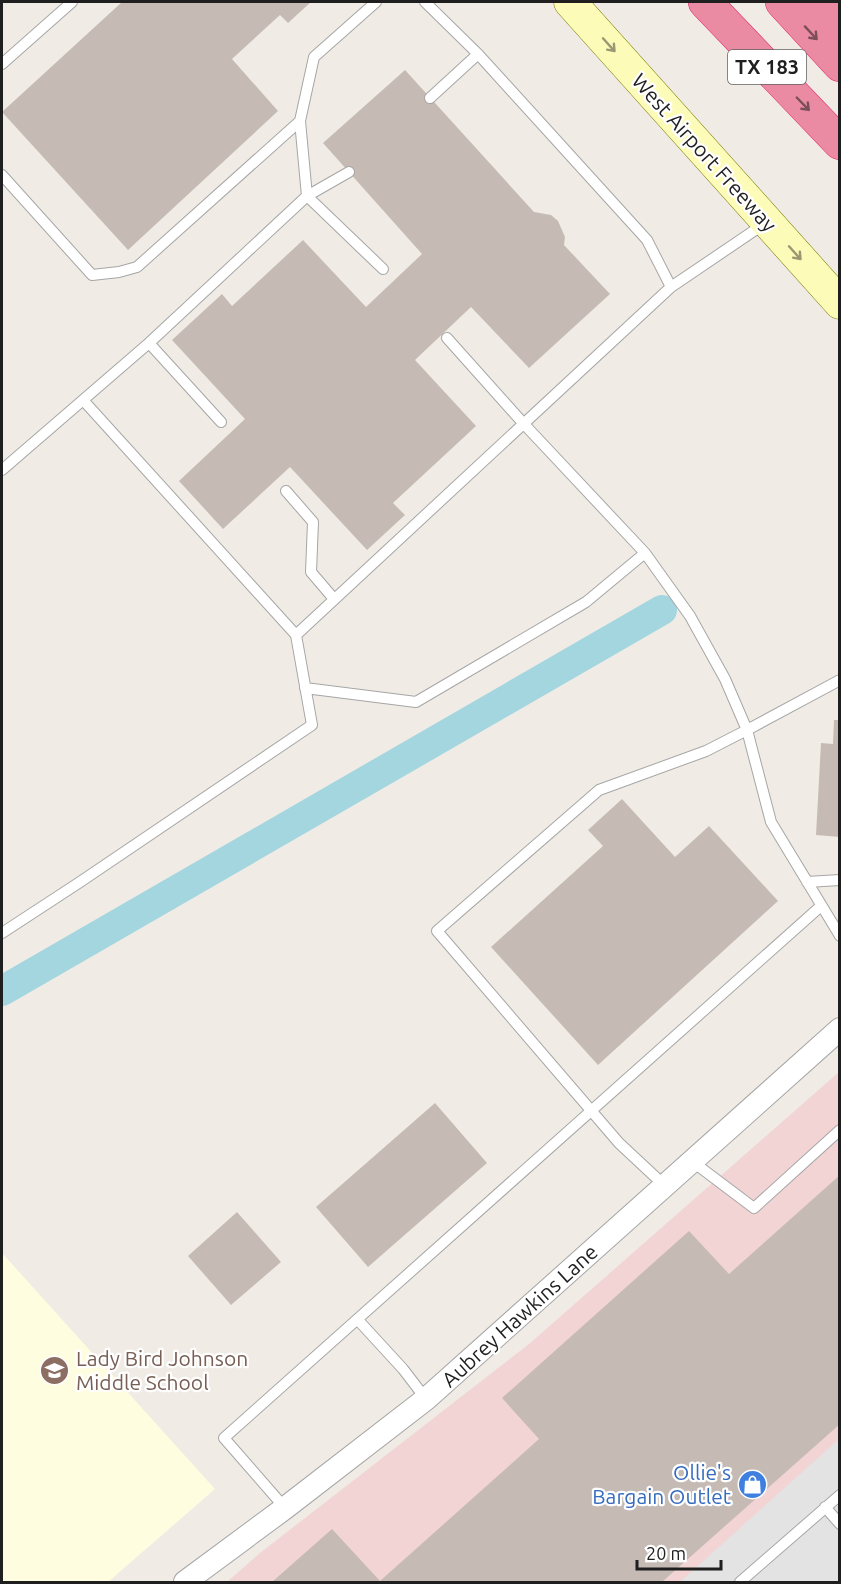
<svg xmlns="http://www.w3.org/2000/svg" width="841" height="1584" viewBox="0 0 841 1584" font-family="Ubuntu,sans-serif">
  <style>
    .commercial { fill: #f2d4d5 }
    .education { fill: #fffddf }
    .parking { fill: #e3e3e3 }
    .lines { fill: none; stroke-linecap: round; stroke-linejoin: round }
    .canal { stroke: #a4d6e0; stroke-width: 30 }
    .building { fill: #c5bbb4 }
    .service-casing { stroke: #a6a6a6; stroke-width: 12 }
    .minor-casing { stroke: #a6a6a6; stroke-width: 24 }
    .secondary-casing { stroke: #787c00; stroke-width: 33 }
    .motorway-casing { stroke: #e31e6f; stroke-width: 34 }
    .service { stroke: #fff; stroke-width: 10 }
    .minor { stroke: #fff; stroke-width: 22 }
    .secondary { stroke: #fcfbb7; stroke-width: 32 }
    .motorway { stroke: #eb8aa3; stroke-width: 33 }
    .oneway { stroke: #7b4f5a }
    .oneway2 { stroke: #999873 }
    .labels { text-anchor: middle; stroke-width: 4.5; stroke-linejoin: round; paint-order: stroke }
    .shield { fill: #fff; stroke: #626262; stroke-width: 1.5 }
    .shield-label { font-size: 20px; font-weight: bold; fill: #1f1f1f }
    .street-label { font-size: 21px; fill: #1f1f1f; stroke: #fff }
    .education-label { font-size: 21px; fill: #785e54; stroke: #fff; text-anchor: start }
    .shop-label { font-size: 21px; fill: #366cbe; stroke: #fff; text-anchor: end }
  </style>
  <rect width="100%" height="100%" fill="#f0ece5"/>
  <!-- commercial -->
  <path class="commercial" d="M839,1072V1582H227L260,1553L529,1344Z"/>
  <!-- education -->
  <path class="education" d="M2,1253L215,1489L108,1582H2Z"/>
  <!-- parking -->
  <path class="parking" d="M839,1439V1582H680Z"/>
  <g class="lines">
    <!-- canal -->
    <path class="canal" d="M2,991L662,610"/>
  </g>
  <!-- building -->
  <path class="building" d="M122,2H311L288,23L280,15L232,59L278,111L128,250L2,112Z
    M405,70L534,212L551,215L558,221L565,237L564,245L610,294L529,368L471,307L415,360L476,426L393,503L405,515L367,550L290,467L223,529L179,481L245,419L172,340L222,294L232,306L303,240L366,307L422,254L323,143Z
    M834,720H840V837L816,835L821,743L833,744Z
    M622,799L675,857L709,826L778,901L598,1065L491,947L603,846L588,830Z
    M435,1103L487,1163L368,1267L316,1207Z
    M840,1175V1424L662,1582H272L332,1529L380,1581L539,1439L502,1398L689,1231L729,1274Z
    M237,1212L281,1262L231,1305L188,1256Z"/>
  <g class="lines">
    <defs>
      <path id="service" d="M425,2L478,54L647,240L671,287
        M2,64L72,2
        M430,98L478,54
        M300,121L314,57L376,2
        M349,172L307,196L383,269
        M2,175L92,275L119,272L137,267L300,121L307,196L149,343L83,400L296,635L671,287L764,224
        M447,338L523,423L645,553L690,616L725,679L747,730L840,680
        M149,343L221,422
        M2,470L83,400
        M286,491L313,522L311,572L334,599
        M305,688L416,702L586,602L645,553
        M807,882L840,880
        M2,933L80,882L312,725L296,635
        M693,1162L754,1208L840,1130
        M665,1186L619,1143L437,931L599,790L706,751L747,730L771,822L840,936
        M358,1320L403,1369L426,1399
        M825,1507L840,1524
        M285,1508L224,1438L821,906
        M740,1582L840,1495"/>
      <path id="minor" d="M185,1582L285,1508L426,1399L840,1029"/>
      <path id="secondary" d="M570,2L840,303"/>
      <path id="motorway" d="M705,2L840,143
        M782,2L840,65
        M817,2L840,26"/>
    </defs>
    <!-- service casing -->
    <use href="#service" class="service-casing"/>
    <!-- minor casing -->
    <use href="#minor" class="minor-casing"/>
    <!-- secondary casing -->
    <use href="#secondary" class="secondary-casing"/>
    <!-- motorway casing -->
    <use href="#motorway" class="motorway-casing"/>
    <!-- service -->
    <use href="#service" class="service"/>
    <!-- minor -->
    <use href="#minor" class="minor"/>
    <!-- secondary -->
    <use href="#secondary" class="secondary"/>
    <!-- motorway -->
    <use href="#motorway" class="motorway"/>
  </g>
  <!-- one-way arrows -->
  <defs><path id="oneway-shaft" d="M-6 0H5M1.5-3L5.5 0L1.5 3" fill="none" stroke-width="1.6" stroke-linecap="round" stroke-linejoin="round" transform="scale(1.5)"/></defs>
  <g class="oneway">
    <use href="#oneway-shaft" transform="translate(811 33) rotate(47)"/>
    <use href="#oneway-shaft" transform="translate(803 104) rotate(46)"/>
  </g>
  <g class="oneway2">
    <use href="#oneway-shaft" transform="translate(609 45) rotate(48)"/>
    <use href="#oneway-shaft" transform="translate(795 253) rotate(48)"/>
  </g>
  <!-- icons -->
  <defs>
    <symbol id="school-disc" viewBox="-11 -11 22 22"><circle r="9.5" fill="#8d6e63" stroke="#fff"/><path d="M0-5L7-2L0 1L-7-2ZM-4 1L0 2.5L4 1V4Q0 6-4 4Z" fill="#fff"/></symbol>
    <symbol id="shop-disc" viewBox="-11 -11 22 22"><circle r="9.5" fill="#3f7fe0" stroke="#fff"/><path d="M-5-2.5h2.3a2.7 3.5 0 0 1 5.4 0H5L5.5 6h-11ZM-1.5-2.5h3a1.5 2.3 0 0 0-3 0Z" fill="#fff"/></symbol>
  </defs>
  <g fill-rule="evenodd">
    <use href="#school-disc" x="38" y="1354" width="33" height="33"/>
    <use href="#shop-disc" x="736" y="1468" width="33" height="33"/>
  </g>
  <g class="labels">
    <!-- shield labels -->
    <rect class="shield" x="728" y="50" width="78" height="34" rx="4.5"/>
    <g class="shield-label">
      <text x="767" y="74">TX 183</text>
    </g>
    <!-- street labels -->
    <g class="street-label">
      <text transform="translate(704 153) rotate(48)" y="7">West Airport Freeway</text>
      <text transform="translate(520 1316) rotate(-42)" y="7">Aubrey Hawkins Lane</text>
    </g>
    <!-- education labels -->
    <g class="education-label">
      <text x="76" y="1366">Lady Bird Johnson<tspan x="76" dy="24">Middle School</tspan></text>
    </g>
    <!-- shop labels -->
    <g class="shop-label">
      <text x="731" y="1480">Ollie's<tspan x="731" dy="24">Bargain Outlet</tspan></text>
    </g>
  </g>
  <!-- border -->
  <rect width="841" height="1584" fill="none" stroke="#1f1f1f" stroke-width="6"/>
  <!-- scale -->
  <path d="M637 1560v9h84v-9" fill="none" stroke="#1f1f1f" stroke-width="3"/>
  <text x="646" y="1560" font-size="18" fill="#1f1f1f" stroke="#ffffff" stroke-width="4.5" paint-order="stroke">20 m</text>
</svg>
